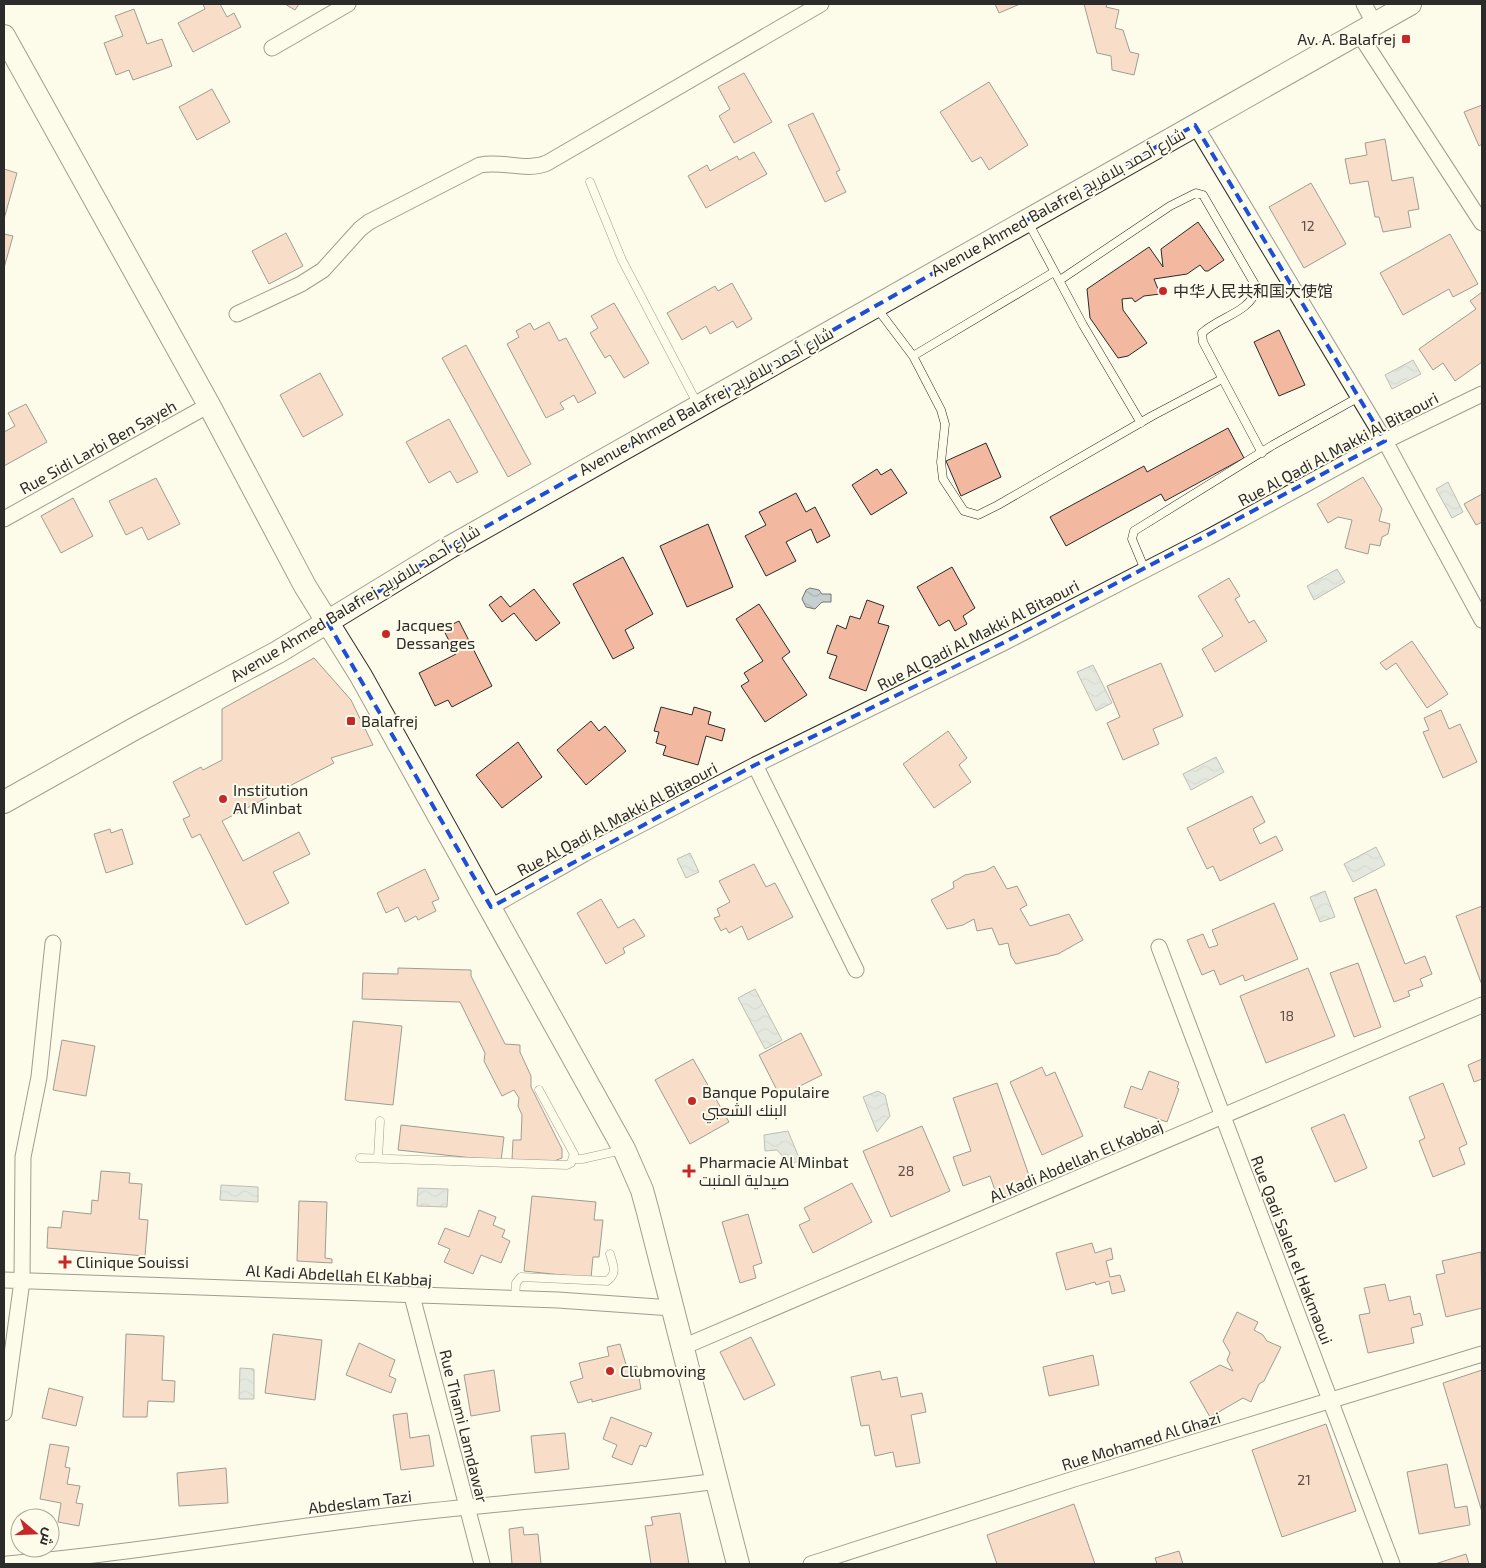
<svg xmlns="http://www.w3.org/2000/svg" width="1486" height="1568" viewBox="0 0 1486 1568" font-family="'Exo 2',Cairo,'Noto Sans SC',sans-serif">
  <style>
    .water { fill: url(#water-waves); stroke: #74746e }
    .building { fill: #f2b8a0; stroke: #2b2b2b }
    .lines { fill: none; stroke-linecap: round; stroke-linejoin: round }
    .service-casing { stroke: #2b2b2b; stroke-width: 9 }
    .minor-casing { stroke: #2b2b2b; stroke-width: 17 }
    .secondary-casing { stroke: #2b2b2b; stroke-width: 24 }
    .service { stroke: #fdfbea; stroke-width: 8 }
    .minor { stroke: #fdfbea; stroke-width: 15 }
    .secondary { stroke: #fdfbea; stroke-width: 22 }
    .marked { fill: none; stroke: #1d4ed8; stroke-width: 4; stroke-dasharray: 10 6; stroke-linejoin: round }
    .poi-dot { fill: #c62828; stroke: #fdfbea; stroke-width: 2 }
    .labels { text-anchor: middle; stroke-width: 4; stroke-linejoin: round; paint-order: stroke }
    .number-label { font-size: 14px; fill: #5d4e48 }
    .poi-label { font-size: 16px; fill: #2b2b2b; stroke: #fdfbea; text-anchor: start }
    .street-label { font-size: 16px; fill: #2b2b2b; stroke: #fdfbea }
  </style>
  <defs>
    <pattern id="water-waves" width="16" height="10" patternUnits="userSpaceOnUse" patternTransform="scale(1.25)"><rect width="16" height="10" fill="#c7d0d0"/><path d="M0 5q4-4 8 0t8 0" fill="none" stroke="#abb3b3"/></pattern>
  </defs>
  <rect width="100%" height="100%" fill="#fdfbea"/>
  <!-- water -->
  <path class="water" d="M1413,360L1421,374L1392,389L1385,375Z
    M1448,482L1463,512L1452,518L1436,489Z
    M1337,569L1345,582L1314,600L1307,586Z
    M810,588L819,590L822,594H831V602H822L815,609L806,607L802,599L806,590Z
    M1093,665L1112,703L1096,711L1077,672Z
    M1216,757L1224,772L1191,790L1183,774Z
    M1376,847L1385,865L1353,882L1344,864Z
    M690,853L699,872L686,878L677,859Z
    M1325,891L1335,917L1320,922L1310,897Z
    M755,989L782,1040L765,1049L738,998Z
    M878,1091L885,1095L890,1116L877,1132L863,1097Z
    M788,1131L800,1160L790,1165L777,1150L765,1151L764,1135Z
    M221,1185L258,1187V1202L220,1200Z
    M418,1188L448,1189L447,1207L417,1206Z
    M240,1368L254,1369V1399H239Z"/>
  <!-- building -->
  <path class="building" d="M203,4H220L227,17L234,13L241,27L193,52L178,23L205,9Z
    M285,4H299L295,10Z
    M995,4H1020L999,13Z
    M1084,4H1107L1106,7L1119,10L1115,28L1123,30L1130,52L1139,54L1134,75L1112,70L1111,56L1097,53Z
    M134,9L147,44L162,39L172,66L133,80L129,70L116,75L104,43L123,36L115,16Z
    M744,73L772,122L734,143L719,116L730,109L718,87Z
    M989,82L1028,145L989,170L981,157L972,162L940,112Z
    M212,89L230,122L197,140L179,107Z
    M1482,105V144L1479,146L1464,112Z
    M813,113L840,170L836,172L846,192L825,202L788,125Z
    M1385,139L1392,181L1413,177L1419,209L1408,211L1411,227L1383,232L1379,217H1375L1368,181L1350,184L1345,159L1367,155L1365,143Z
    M754,152L767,174L706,208L688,176L707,165L710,171L737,156L739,160Z
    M4,169L17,173L4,219Z
    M1311,183L1346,244L1304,268L1269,207Z
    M1198,222L1224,260L1208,271H1205L1200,265L1187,274L1154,279L1160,294L1144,296L1135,302L1132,298L1122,299L1123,310L1147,343L1128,356L1118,358L1090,318L1087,289L1149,247L1163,267L1161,249Z
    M286,233L303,266L269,284L252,251Z
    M4,234L13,236L4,268Z
    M1450,234L1478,284L1453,297L1449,289L1403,315L1380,273Z
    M732,283L752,319L737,328L733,321L710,334L706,326L682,340L667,313L715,286L718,291Z
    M1482,292V362L1455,381L1443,363L1433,370L1419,349L1476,309L1470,301Z
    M614,303L649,363L624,378L610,355L605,358L590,333L598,328L591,316Z
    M549,322L559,341L566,338L596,393L578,403L574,395L560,403L564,409L546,418L507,344L519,337L516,331L530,323L534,330Z
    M1279,330L1305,385L1279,396L1254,342Z
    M466,345L531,464L508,477L442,358Z
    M320,373L343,415L303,437L280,395Z
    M26,404L47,442L4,466V432L15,426L8,413Z
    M449,419L478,472L457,483L450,471L429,483L406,442Z
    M1228,428L1244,458L1165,501L1161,494L1066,546L1050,517L1144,466L1147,472Z
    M986,443L1001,477L961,496L946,461Z
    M877,469L881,475L891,469L907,493L871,515L852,485Z
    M1363,477L1382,509L1379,521L1390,524L1388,534L1382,537L1380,546L1370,544L1368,554L1345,548L1352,520L1338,517L1328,523L1317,504Z
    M156,478L180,524L148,540L142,527L126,535L109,501Z
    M796,493L806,512L815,507L830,536L817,543L811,529L786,542L796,561L766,576L745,536L766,525L759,512Z
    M1482,494V522L1476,525L1464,504Z
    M73,498L93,536L61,553L41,516Z
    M708,524L733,587L687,607L660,546Z
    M623,557L653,614L625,630L634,648L613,659L573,584Z
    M952,567L975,608L963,616L967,624L955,631L949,620L939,626L917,587Z
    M1229,578L1240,596L1235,599L1249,623L1254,620L1267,641L1215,672L1202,649L1223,636L1198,596Z
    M534,589L560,623L536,641L514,613L502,622L489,605L501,596L510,607Z
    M867,600L884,606L878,623L889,626L866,691L829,678L837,656L827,653L837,625L846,629L850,616L860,619Z
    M759,604L790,652L782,658L807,695L765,722L741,686L749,681L744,673L763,661L736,619Z
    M459,621L492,686L452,707L448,700L435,706L419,673L456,654L443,629Z
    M1412,641L1448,694L1427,708L1396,663L1386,670L1380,663Z
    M314,658L351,700L373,745L331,758L334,763L222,821L243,861L299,832L310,854L273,872L289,903L246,925L200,834L192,838L183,819L190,816L173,782L201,767L203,770L222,760V709Z
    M1161,663L1183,716L1153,729L1159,744L1123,760L1107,723L1120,717L1107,686Z
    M661,707L692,715L694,707L711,712L708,724L725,729L722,741L706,736L698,765L663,755L666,746L656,743L659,732L654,731Z
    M1441,710L1449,729L1460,724L1477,762L1443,778L1423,732L1429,730L1424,718Z
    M591,721L599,731L605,726L626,751L586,785L557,750Z
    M948,731L967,758L959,765L971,782L934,808L903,764Z
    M518,742L542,777L502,808L476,775Z
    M1252,796L1265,822L1253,829L1260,844L1276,836L1283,850L1220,881L1213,866L1207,869L1187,828Z
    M110,829L111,833L122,829L133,864L106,873L94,834Z
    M754,864L766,887L775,883L793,917L748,940L742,926L729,933L726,928L721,931L714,918L720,916L717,909L730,902L719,881Z
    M994,866L1007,889L1017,886L1027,905L1020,909L1030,926L1069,914L1083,940L1058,954L1016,964L1011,956L1008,943L999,945L992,928L977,931L974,919L963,925L947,929L931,900L954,888L953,882L965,875L985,871Z
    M425,869L439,899L432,902L436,911L418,920L416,916L405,922L398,907L386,913L377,893Z
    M1376,889L1405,964L1425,956L1432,974L1420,979L1423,986L1408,991L1410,996L1394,1002L1354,898Z
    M601,899L618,928L634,919L645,936L623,948L625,953L606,964L577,913Z
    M1274,903L1298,959L1245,981L1243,975L1220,985L1214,970L1202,975L1187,940L1203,934L1209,948L1218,945L1212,930Z
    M1482,906V985L1456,916Z
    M1358,963L1381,1027L1354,1037L1330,973Z
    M398,968L471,970V976L505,1044L520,1045V1052L531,1076V1087L562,1149V1158L554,1161L512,1160L513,1140H521L522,1115L518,1106L519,1098L514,1090L502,1096L484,1061L485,1053L460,1002L362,999L363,973L398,974Z
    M1308,968L1335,1036L1266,1063L1240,996Z
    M353,1021L402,1026L393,1105L345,1100Z
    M801,1033L822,1075L780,1096L759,1055Z
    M62,1040L95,1046L86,1096L53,1090Z
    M693,1059L729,1122L690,1144L655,1080Z
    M1482,1059V1079L1474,1082L1468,1065Z
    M1042,1067L1046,1076L1055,1072L1083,1136L1042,1155L1010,1082Z
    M1149,1071L1179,1082L1177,1088L1179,1089L1167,1122L1124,1107L1131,1086L1142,1090Z
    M997,1083L1033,1187L998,1199L990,1176L963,1186L953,1157L971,1151L953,1098Z
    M1443,1083L1467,1144L1459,1148L1465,1164L1433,1177L1419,1141L1425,1138L1409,1097Z
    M1344,1114L1367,1168L1335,1182L1311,1128Z
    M401,1125L504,1137L501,1161L398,1150Z
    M922,1126L950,1191L891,1217L863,1151Z
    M101,1171L130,1173L129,1183L142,1184L139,1219L148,1220L145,1256L47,1248L48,1227L61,1228L63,1211L91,1214L92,1200L98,1201Z
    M852,1183L872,1222L813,1253L799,1225L810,1220L804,1208Z
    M532,1196L596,1202L594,1220H603L599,1257H593L591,1278L524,1271Z
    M299,1201L327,1202L325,1258L332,1259V1263L297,1261Z
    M479,1210L496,1217L493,1225L505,1230L502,1237L510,1241L501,1263L481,1255L473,1274L444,1262L450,1249L438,1244L445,1228L469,1237Z
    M748,1214L762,1263L753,1266L756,1278L740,1283L722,1222Z
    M1092,1243L1095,1253L1111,1248L1113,1259L1106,1261L1110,1277L1120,1275L1125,1291L1112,1294L1109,1281L1096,1285L1095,1282L1066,1290L1056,1253Z
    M1481,1252L1482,1308L1446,1317L1436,1275L1445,1273L1442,1261Z
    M1385,1284L1389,1301L1410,1296L1414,1315L1420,1313L1423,1325L1411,1328L1414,1343L1368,1353L1359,1315L1370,1313L1364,1288Z
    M1237,1312L1258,1322L1254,1330L1263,1335L1267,1341L1281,1347L1264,1381L1259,1384L1251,1402L1243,1398L1210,1417L1190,1382L1220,1365L1233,1371L1227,1360L1230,1353L1223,1341Z
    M126,1334L164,1336L162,1380L175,1381L174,1402L148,1401L147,1417H123Z
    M273,1334L322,1340L315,1400L265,1393Z
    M751,1337L775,1385L744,1400L720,1352Z
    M359,1343L395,1360L389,1376L396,1379L391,1393L346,1375Z
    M620,1344L627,1368L637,1366L641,1389L592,1402V1399L578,1403L570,1382L583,1378L579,1363L609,1356L607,1347Z
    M1093,1355L1099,1385L1049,1396L1043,1367Z
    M494,1370L500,1411L471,1416L464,1375Z
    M1482,1370V1512L1443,1383Z
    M880,1371L882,1380L897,1377L901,1397L922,1393L926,1412L911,1415L920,1463L896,1467L893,1452L875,1456L869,1425L861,1426L851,1377Z
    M49,1388L83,1397L76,1426L42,1418Z
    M407,1413L410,1438L429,1435L434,1466L401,1470L393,1415Z
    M611,1417L652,1433L646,1447L640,1445L632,1465L612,1457L617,1445L603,1439Z
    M1326,1424L1356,1511L1282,1537L1252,1450Z
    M565,1433L569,1469L535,1473L531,1436Z
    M50,1444L69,1447L65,1467L70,1468L67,1484L80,1486L76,1503L83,1504L79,1526L58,1522L61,1503L40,1499Z
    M1447,1464L1455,1508L1467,1506L1470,1525L1419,1534L1407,1472Z
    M226,1468L228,1503L179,1506L177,1473Z
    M1074,1504L1095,1564H997L987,1535Z
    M680,1513L689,1564H651L645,1526L653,1525L651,1517Z
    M523,1527L524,1535L538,1534L541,1564H512L509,1529Z
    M1179,1551L1183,1564H1157L1155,1558Z
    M1466,1554L1469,1564H1435Z"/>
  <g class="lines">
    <defs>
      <path id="service" d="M590,182L622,260L698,405
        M1028,222L1083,325L1141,423
        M1060,280L1170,206L1196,193L1203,195L1257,288C1250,313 1220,316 1202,333L1203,342L1262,453
        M876,307L913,356L941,410L945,424L941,462L943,479L964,511L978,515L998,505L1152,416L1222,379
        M913,356L1054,272
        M1145,570L1132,539L1134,531L1273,445L1359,397
        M360,1158L567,1165L571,1163L574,1154L539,1090
        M378,1158L380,1121
        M573,1159H582L622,1150
        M515,1299L516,1283L521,1277L607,1281C618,1273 613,1265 610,1254"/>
      <path id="minor" d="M1364,4L1374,23
        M1358,32L1482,223
        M272,48L348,4
        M1195,125L1385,441L1482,620
        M237,314L301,284L323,270L360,229L369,222L480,165C502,160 526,172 547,163L821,4
        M4,519L209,405
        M755,765L856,970
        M491,907L584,854L755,765L1005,642L1209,537L1385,441L1482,394
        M1159,947L1392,1564
        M4,1280L558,1300L672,1308
        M412,1296L482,1564
        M683,1347L1482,1005
        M4,1413L22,1281L23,1157L39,1077L53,943
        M7,1564C136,1553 264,1530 394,1515C501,1502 610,1496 717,1481
        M811,1564L1074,1479L1482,1354"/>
      <path id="secondary" d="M4,36L209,405L305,586L361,676L624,1149L642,1190L648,1212L738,1564
        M4,802L134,729L278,652L450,547L1410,4"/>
    </defs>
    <!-- service casing -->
    <use href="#service" class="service-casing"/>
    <!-- minor casing -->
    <use href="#minor" class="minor-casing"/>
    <!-- secondary casing -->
    <use href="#secondary" class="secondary-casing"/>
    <!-- service -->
    <use href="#service" class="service"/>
    <!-- minor -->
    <use href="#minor" class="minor"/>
    <!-- secondary -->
    <use href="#secondary" class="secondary"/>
  </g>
  <!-- marked area -->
  <path d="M0 0H1486V1568H0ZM1195,125L1385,441L1005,642L755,765L491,907L328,623L450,547Z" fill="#fdfbea" fill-opacity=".55" fill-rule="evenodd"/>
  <path class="marked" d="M1195,125L1385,441L1005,642L755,765L491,907L328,623L450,547Z"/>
  <!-- markers -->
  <g class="poi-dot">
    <rect x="1401" y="34" width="10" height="10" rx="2.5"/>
    <circle cx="1163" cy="291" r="5"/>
    <circle cx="386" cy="634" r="5"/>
    <rect x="346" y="716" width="10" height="10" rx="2.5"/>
    <circle cx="223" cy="799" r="5"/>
    <circle cx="692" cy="1101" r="5"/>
    <path d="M686.5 1163.5h5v5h5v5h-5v5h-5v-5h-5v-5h5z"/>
    <path d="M62.5 1254.5h5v5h5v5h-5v5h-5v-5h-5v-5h5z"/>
    <circle cx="610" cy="1371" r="5"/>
  </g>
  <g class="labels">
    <!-- number labels -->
    <g class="number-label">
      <text x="1308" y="231">12</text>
      <text x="1287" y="1021">18</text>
      <text x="906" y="1176">28</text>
      <text x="1304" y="1485">21</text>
    </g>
    <!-- poi labels -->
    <g class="poi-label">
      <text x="1396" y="45" text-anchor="end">Av. A. Balafrej</text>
      <text x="1173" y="297">中华人民共和国大使馆</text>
      <text x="396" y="631">Jacques<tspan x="396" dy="18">Dessanges</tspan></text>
      <text x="361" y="727">Balafrej</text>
      <text x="233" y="796">Institution<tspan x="233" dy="18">Al Minbat</tspan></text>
      <text x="702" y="1098">Banque Populaire<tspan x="702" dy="18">البنك الشعبي</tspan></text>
      <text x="699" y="1168">Pharmacie Al Minbat<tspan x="699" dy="18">صيدلية المنبت</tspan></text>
      <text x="76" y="1268">Clinique Souissi</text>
      <text x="620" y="1377">Clubmoving</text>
    </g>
    <!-- street labels -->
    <g class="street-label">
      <text transform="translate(1058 202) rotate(-29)" y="6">Avenue Ahmed Balafrej شارع أحمد بلافريج</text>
      <text transform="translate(706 401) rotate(-29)" y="6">Avenue Ahmed Balafrej شارع أحمد بلافريج</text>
      <text transform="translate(98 447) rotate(-29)" y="6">Rue Sidi Larbi Ben Sayeh</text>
      <text transform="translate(1338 449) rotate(-28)" y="6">Rue Al Qadi Al Makki Al Bitaouri</text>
      <text transform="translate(355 603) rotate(-31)" y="6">Avenue Ahmed Balafrej شارع أحمد بلافريج</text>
      <text transform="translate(978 635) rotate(-27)" y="6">Rue Al Qadi Al Makki Al Bitaouri</text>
      <text transform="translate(617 819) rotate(-28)" y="6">Rue Al Qadi Al Makki Al Bitaouri</text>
      <text transform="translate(1076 1161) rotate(-23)" y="6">Al Kadi Abdellah El Kabbaj</text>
      <text transform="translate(1292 1250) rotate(69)" y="6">Rue Qadi Saleh el Hakmaoui</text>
      <text transform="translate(339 1275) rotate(3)" y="6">Al Kadi Abdellah El Kabbaj</text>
      <text transform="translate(464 1426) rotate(76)" y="6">Rue Thami Lamdawar</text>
      <text transform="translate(1141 1441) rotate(-17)" y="6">Rue Mohamed Al Ghazi</text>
      <text transform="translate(360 1502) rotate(-7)" y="6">Abdeslam Tazi</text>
    </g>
  </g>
  <!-- border -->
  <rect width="1486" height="1568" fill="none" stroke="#2b2b2b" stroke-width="10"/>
  <!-- north arrow -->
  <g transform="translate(35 1533) rotate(109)"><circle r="24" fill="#fdfbea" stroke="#a9a89e"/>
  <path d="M0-4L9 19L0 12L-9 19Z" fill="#c62828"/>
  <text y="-8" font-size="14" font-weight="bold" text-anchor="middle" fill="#2b2b2b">ش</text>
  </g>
</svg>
